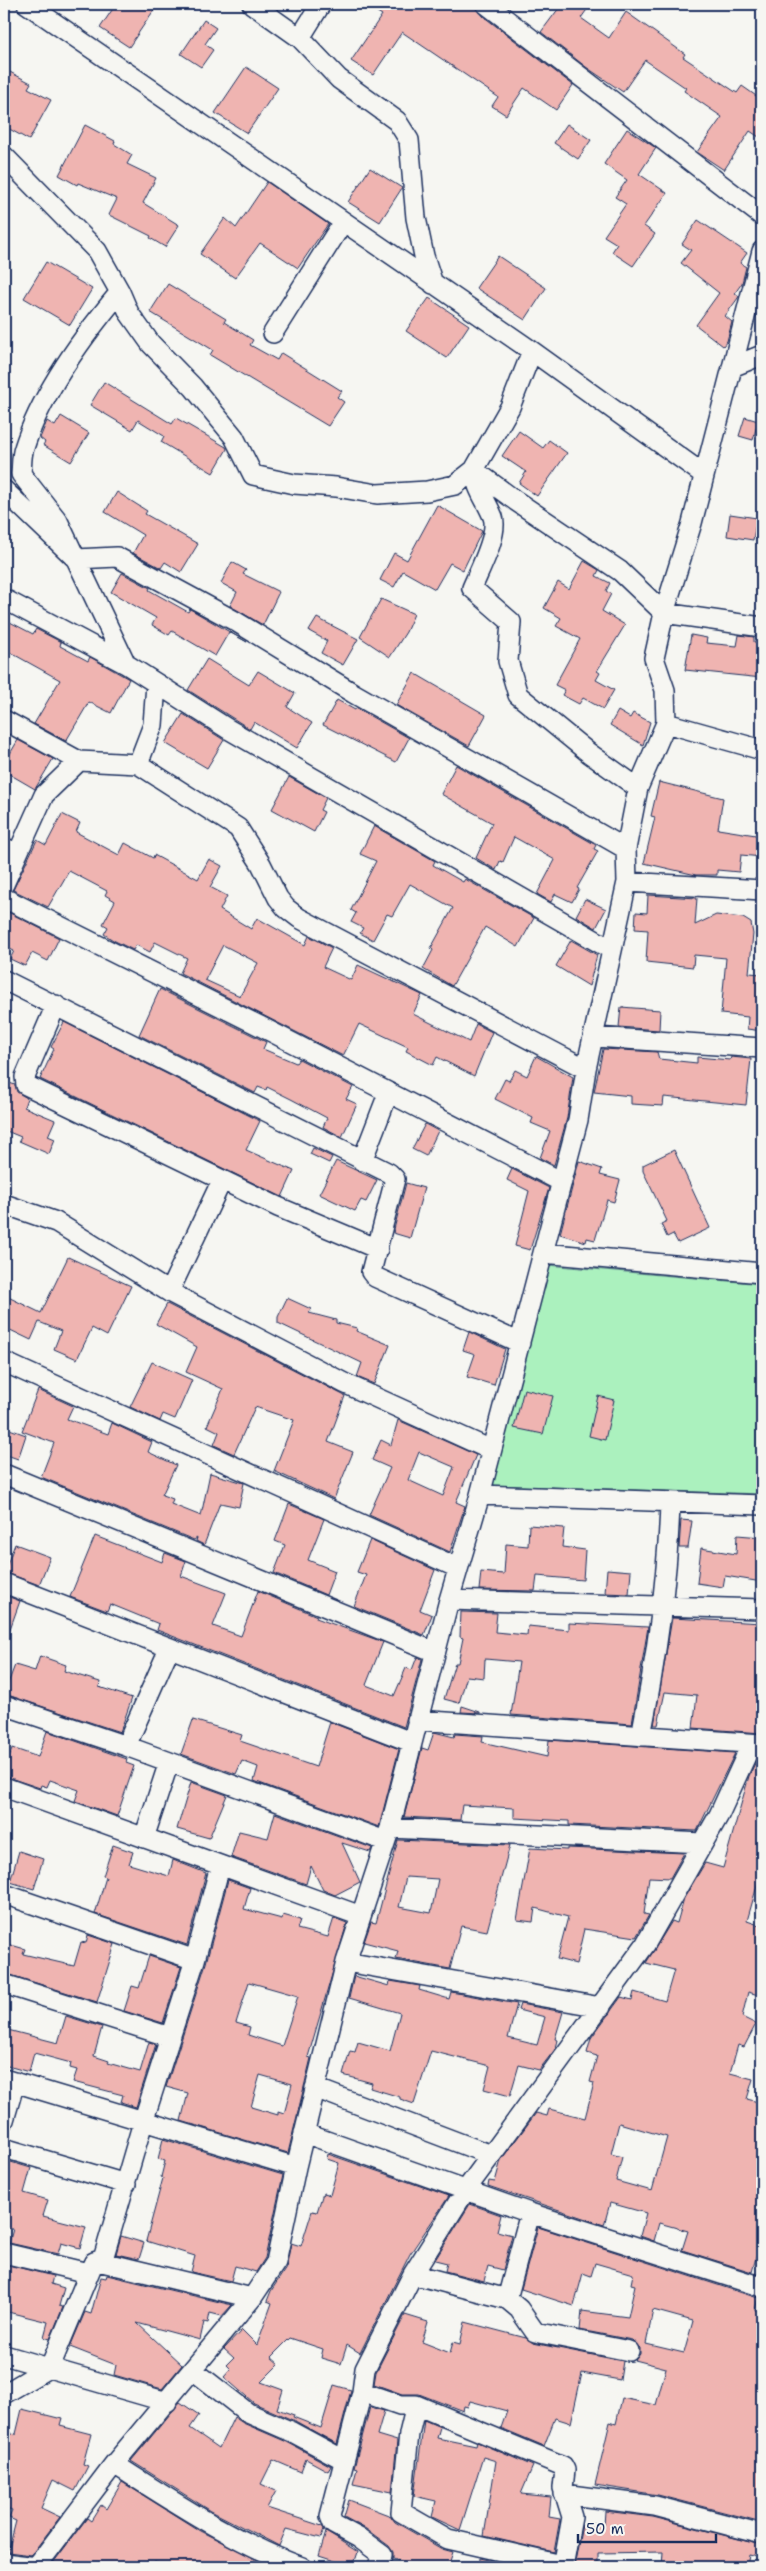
<svg xmlns="http://www.w3.org/2000/svg" width="766" height="2571" viewBox="0 0 766 2571" font-family="'Shantell Sans',sans-serif">
  <style>
    .green { fill: #abf1be; stroke: #63908e }
    .building { fill: #efb4b1; stroke: #1b2f5e; fill-rule: evenodd }
    .lines { fill: none; stroke-linecap: round; stroke-linejoin: round }
    .minor-casing { stroke: #1b2f5e; stroke-width: 22 }
    .minor { stroke: #f6f6f2; stroke-width: 19 }
  </style>
  <rect width="100%" height="100%" fill="#f6f6f2"/>
  <filter id="ink" filterUnits="userSpaceOnUse"><feTurbulence type="fractalNoise" baseFrequency=".02" numOctaves="2"/><feDisplacementMap in="SourceGraphic" scale="10" xChannelSelector="R" yChannelSelector="G"/><feConvolveMatrix kernelMatrix="1 2 1 2 8 2 1 2 1" color-interpolation-filters="sRGB"/></filter>
  <g filter="url(#ink)">
    <!-- green -->
    <path class="green" d="M547,1265L762,1284V1494L487,1485Z"/>
    <!-- building -->
    <path class="building" d="M116,4H158L129,47L100,28Z
      M365,4H473L479,13L573,85L556,110L524,88L506,115L492,106L498,97L402,32L373,75L351,61L382,15Z
      M562,4H591L581,18L609,38L626,12L685,54L683,57L737,93L742,86L762,100V139L750,131L724,170L697,152L722,117L684,91L686,88L645,60L623,92L586,67L541,32Z
      M204,20L216,28L205,44L213,50L201,67L181,54Z
      M246,67L278,88L247,133L215,113Z
      M4,69L31,83L28,88L51,100L29,140L4,126Z
      M567,124L591,140L578,159L554,143Z
      M85,125L115,141L114,144L132,155L127,164L156,178L143,203L179,225L165,247L150,238L151,236L109,215L117,199L78,183L77,185L59,175Z
      M627,129L656,148L639,174L667,193L644,226L655,234L633,266L612,252L617,244L604,236L626,204L615,197L627,180L604,164Z
      M370,168L402,188L380,222L348,202Z
      M267,182L328,224L298,268L260,243L235,278L200,254L225,218L236,228Z
      M698,220L747,253L740,263L746,267L742,283L735,293L739,296L738,298L725,316L732,322L727,341L723,346L696,325L719,293L681,263L691,250L682,244Z
      M498,256L546,288L525,320L476,288Z
      M46,262L92,289L70,325L24,298Z
      M168,284L226,319L224,322L253,340L250,345L277,360L281,353L342,391L337,397L344,402L328,426L210,355L213,350L150,312Z
      M429,298L469,325L447,358L406,331Z
      M104,382L172,424L176,418L226,447L227,449L213,473L161,442L164,436L138,420L132,430L90,405Z
      M61,416L89,433L71,462L43,445L45,442L40,438L47,421L55,426Z
      M745,417L758,421L753,440L739,436Z
      M519,431L543,448L549,440L567,453L537,496L519,483L526,472L502,456Z
      M117,492L147,511L145,514L198,544L181,572L165,562L161,568L133,553L143,535L105,512Z
      M437,505L482,531L463,570L450,563L435,589L403,571L394,587L380,580L394,553L407,560Z
      M730,514L757,518L753,540L727,536Z
      M584,561L599,570L596,576L610,583L606,591L611,594L602,611L625,625L597,671L600,673L596,680L614,690L603,709L583,698L579,704L562,695L565,690L555,685L580,639L556,626L561,618L544,608L558,582L569,589Z
      M232,562L246,570L243,574L279,592L263,625L230,606L237,592L221,583Z
      M122,573L150,588L149,590L188,612L190,609L247,642L229,632L215,656L172,631L169,635L152,625L156,618L111,592Z
      M381,599L414,614L406,632L390,657L360,637Z
      M317,618L358,639L343,665L321,653L327,641L309,631Z
      M4,619L33,634L36,629L61,642L60,646L88,661L90,657L129,679L111,713L89,702L66,741L34,724L60,680L4,649Z
      M691,635L707,638L706,643L737,646L739,635L754,637V642H762V678L685,670Z
      M207,659L249,685L258,671L295,693L287,707L312,723L297,748L254,722L250,729L188,690Z
      M414,673L486,715L469,746L396,705Z
      M337,700L355,710L356,708L409,738L396,762L323,725Z
      M618,711L630,718L633,713L650,722L643,745L610,725Z
      M183,714L224,740L207,768L165,743Z
      M18,740L53,759L35,789L4,771V764Z
      M456,765L596,845L594,849L598,851L577,888L579,889L572,902L555,894L551,902L537,894L555,860L514,837L503,862L500,861L496,870L476,858L492,823L441,794Z
      M289,777L326,798L320,810L324,812L314,832L272,809Z
      M659,782L723,798L718,829L762,836V857L741,855L739,872L717,870V875H696L644,863L655,817L651,816Z
      M62,814L80,823L76,832L119,855L125,843L153,858L154,855L198,879L209,859L222,866L210,887L227,896L220,910L251,929L257,918L305,945L309,936L332,948L323,967L351,980L358,965L422,995L413,1014L469,1042L476,1024L492,1032L474,1076L437,1057L433,1065L406,1051L408,1047L359,1024L343,1056L180,973L187,958L155,942L150,952L136,945L133,950L113,940L104,934L108,927L103,924L115,901L105,895L107,891L69,871L48,907L13,890L37,840L46,845ZM223,945L258,963L240,996L205,980Z
      M374,826L435,861L433,865L463,882L465,879L534,918L518,947L485,927L452,986L423,969L433,950L431,948L453,908L410,884L392,916L387,914L373,940L360,933L363,928L351,922L356,913L351,910L376,861L360,854Z
      M648,895L697,898L695,925L716,915L743,918L751,923L753,934L749,973L762,974V1031L747,1029L748,1017L721,1014L726,958L694,955L693,967L646,962L648,930L635,929L636,912L647,913Z
      M585,899L606,909L596,928L576,916Z
      M4,910L59,938L48,961L32,953L25,966L10,959L14,951L4,946L9,936L4,933Z
      M571,940L597,955L589,986L556,966Z
      M160,989L266,1042L263,1049L296,1063L299,1059L353,1087L346,1099L357,1104L342,1137L323,1127L327,1118L291,1099L267,1087L266,1090L258,1087L255,1093L139,1035Z
      M621,1007L660,1010L659,1030L619,1027Z
      M64,1022L260,1121L246,1150L294,1171L282,1197L40,1079L54,1049L51,1047Z
      M603,1049L657,1052L659,1059L697,1063V1057L730,1060L731,1057L751,1059L746,1105L664,1097L663,1106L631,1104V1096L594,1092Z
      M536,1056L573,1077L567,1118L554,1165L540,1158L550,1131L531,1123L533,1118L495,1099L505,1079L509,1081L515,1070L527,1076Z
      M4,1081L15,1085L17,1092L27,1098L24,1107L55,1120L48,1136L55,1139L49,1154L19,1141L21,1137L4,1130Z
      M425,1124L438,1131L426,1156L412,1149Z
      M313,1148L332,1157L329,1163L310,1154Z
      M674,1150L710,1228L678,1243L673,1234L667,1237L661,1224L667,1221L643,1171V1165Z
      M336,1161L377,1180L366,1202L361,1200L355,1211L319,1194Z
      M579,1161L602,1169L600,1175L620,1180L614,1202L607,1200L595,1240L587,1238L586,1242L560,1234Z
      M512,1169L549,1188L530,1250L515,1246L529,1191L507,1180Z
      M406,1183L424,1188L410,1238L393,1233Z
      M68,1257L131,1286L107,1336L92,1328L77,1359L54,1349L61,1331L39,1322L31,1340L4,1327V1295L41,1313Z
      M287,1298L311,1309L309,1313L336,1320V1323L357,1328L356,1331L390,1345L374,1384L357,1377L362,1363L278,1323V1317Z
      M167,1304L345,1396L328,1442L353,1452L334,1499L274,1471L294,1420L255,1407L234,1454L214,1445L219,1432L207,1426L223,1389L186,1372L197,1347L156,1324Z
      M469,1332L505,1349L494,1385L467,1377L475,1354L463,1350Z
      M152,1362L192,1380L175,1419L163,1414L160,1421L130,1407Z
      M524,1389L553,1396L543,1434L514,1428Z
      M38,1390L73,1406L67,1419L108,1434L112,1423L152,1442L148,1452L176,1465L162,1495L173,1499L171,1504L201,1516L210,1473L244,1483L239,1507L220,1503L204,1545L196,1541L197,1538L194,1540L41,1477L54,1443L22,1431Z
      M598,1396L614,1400L605,1440L589,1436Z
      M398,1420L476,1455L456,1502L465,1506L450,1552L369,1515L390,1468L372,1460L381,1440L391,1445ZM419,1452L454,1467L443,1496L408,1480Z
      M4,1427L26,1435L18,1459L4,1454Z
      M289,1504L324,1519L308,1560L335,1571L326,1595L274,1573L285,1545L275,1541Z
      M681,1520L692,1521L688,1548H679Z
      M529,1525L564,1528L562,1547L585,1550L583,1580L537,1576L535,1591L479,1590L481,1572L504,1574L506,1544L528,1546Z
      M737,1535L762,1537V1582L725,1576L723,1587L697,1583L701,1548L736,1554Z
      M95,1536L162,1562L165,1553L186,1561L181,1576L226,1593L213,1626L241,1636L258,1591L317,1616L316,1618L383,1642L366,1685L394,1696L406,1668L412,1670L417,1657L422,1659L404,1727L157,1630L159,1624L110,1604L107,1611L70,1597Z
      M370,1540L435,1570L420,1610L432,1615L424,1635L354,1606L366,1575L357,1572Z
      M15,1544L50,1557L39,1585L4,1572Z
      M607,1569L631,1571L629,1594L605,1593Z
      M4,1595L20,1601L6,1640H4Z
      M461,1612L497,1613L495,1632L527,1635L528,1626L569,1630V1623L648,1627L632,1724L511,1715L519,1662L485,1659L484,1678L467,1676L459,1703L444,1699L455,1663H458L463,1638L460,1637Z
      M672,1618L762,1623V1733L693,1728L697,1695L665,1692L658,1725H654Z
      M40,1656L66,1665L64,1671L100,1682L99,1687L132,1698L120,1732L4,1694L15,1665L35,1671Z
      M462,1706L480,1712V1713L461,1712Z
      M193,1720L242,1735L240,1741L316,1767L330,1722L399,1749L379,1827L254,1781L258,1767L242,1761L236,1774L181,1754Z
      M47,1731L127,1759L126,1763L134,1766L117,1816L75,1801L79,1790L50,1780L47,1787L41,1785L40,1788L4,1776L12,1748L38,1757Z
      M434,1732L454,1737L455,1734L483,1736L482,1742L547,1757L549,1740L735,1753L697,1831L569,1825V1821L514,1818V1808L462,1805L460,1820L404,1817L422,1748L428,1750Z
      M759,1755H762V1868L747,1921L762,1926V1996L748,1992L742,2017L756,2024L744,2047L738,2045L730,2073L753,2079L747,2099L762,2103V2236L752,2272L682,2250L688,2231L659,2223L654,2241L640,2236L646,2213L610,2203L604,2225L488,2186L489,2181L495,2182L501,2160L536,2113L547,2116L549,2109L585,2118L594,2083L590,2082L597,2056L587,2053L591,2038L621,1997L632,2000L634,1992L665,2001L674,1970L646,1963L672,1921L677,1923L684,1898L705,1863L723,1868L749,1776ZM619,2123L667,2137L652,2191L616,2181L622,2157L611,2154Z
      M191,1782L227,1795L209,1838L177,1829Z
      M275,1813L372,1848L370,1852L342,1843L360,1882L335,1895L323,1890L311,1866L306,1884L231,1857L239,1831L268,1838Z
      M398,1840L510,1845L487,1931L461,1926L450,1969L396,1959L398,1951L364,1942L371,1922L376,1923ZM406,1877L438,1879L431,1913L399,1907Z
      M113,1845L133,1852L129,1864L169,1876L173,1860L206,1873L187,1945L95,1914L106,1877L103,1876Z
      M530,1848L567,1850V1848L684,1853L670,1878L649,1877L644,1914L649,1915L636,1937L584,1929L576,1964L557,1959L568,1917L535,1908L533,1922L517,1920Z
      M19,1851L43,1859L34,1889L10,1882Z
      M228,1880L250,1888L244,1909L282,1919L283,1915L300,1920L297,1929L328,1937L334,1918L347,1923L308,2057L311,2058L288,2153L181,2121L188,2093L166,2087L206,1963ZM249,1982L298,1996L282,2046L248,2035L250,2027L236,2023ZM260,2075L292,2084L284,2114L278,2112V2115L251,2107Z
      M88,1935L115,1944L97,2002L4,1973V1943L25,1949L23,1954L74,1966L81,1942L86,1943Z
      M149,1956L181,1967L163,2023L124,2011L132,1986L139,1988Z
      M354,1976L389,1986L390,1981L420,1986L419,1990L449,1999L451,1992L517,2004L508,2038L537,2045L545,2017L518,2010L520,2004L563,2012L555,2039L558,2040L556,2048L539,2070L519,2065L510,2096L484,2089L490,2066L431,2051L414,2104L400,2099V2097L370,2088L372,2083L343,2075L350,2051L355,2052L358,2042L390,2051L400,2013L349,1998Z
      M66,2016L102,2027L94,2056L109,2061L108,2063L140,2072L149,2042L156,2044L136,2107L121,2102L123,2095L73,2082L77,2070L70,2068L71,2063L34,2053L29,2072L4,2065V2029L58,2043Z
      M163,2139L283,2175L265,2258L256,2272L235,2266L231,2281L191,2272L195,2256L146,2241L163,2178L161,2177L165,2161L158,2159Z
      M328,2154L449,2196L410,2254L360,2353L347,2345L341,2364L321,2358L323,2349L290,2338L271,2357L279,2364L261,2382L283,2390L277,2409L294,2415L293,2417L321,2428L334,2385L351,2390L337,2444L297,2422L254,2403L224,2377L231,2369L227,2365L234,2358L224,2349L242,2330L257,2345L272,2303L267,2301L271,2291L286,2268L291,2243L301,2246L312,2211L317,2212L323,2193L330,2195L339,2163L327,2159Z
      M4,2160L31,2168L24,2193L48,2200L43,2216L86,2227L80,2248L61,2243L58,2254L9,2243L13,2229L4,2228Z
      M470,2204L501,2215L497,2231L512,2235L503,2270L488,2266L484,2281L445,2271L447,2263L435,2260Z
      M538,2227L758,2298L755,2310L762,2312V2522L658,2495L595,2485L610,2422L616,2424L622,2398L656,2405L666,2368L635,2360L640,2354V2348L632,2340L580,2330L582,2311L628,2317L635,2285L631,2284L633,2274L595,2263L591,2276L583,2273L574,2306L521,2289ZM653,2310L693,2321L684,2353L646,2344Z
      M121,2236L144,2243L139,2259L116,2254Z
      M4,2264L53,2276L51,2284L64,2288L59,2306L63,2307L50,2339L44,2337L48,2322L4,2311Z
      M107,2275L232,2305L222,2316L210,2313L208,2323L204,2322L200,2340L137,2323L182,2365L162,2389L114,2375L116,2365L70,2347L85,2312L91,2314L101,2277L106,2278Z
      M405,2315L428,2322L422,2342L450,2353L453,2342L460,2344L465,2322L526,2338L533,2343L623,2361L620,2380L582,2373L571,2423L555,2418L544,2446L501,2428L507,2411L470,2401L468,2407L464,2406L463,2411L419,2394H402L374,2384L376,2372Z
      M180,2402L199,2415L190,2428L219,2448L234,2417L243,2423L287,2442L331,2466L328,2471L306,2459L301,2472L273,2460L261,2484L276,2491L267,2508L322,2526L324,2529L321,2538L286,2529L279,2546L211,2511L131,2461Z
      M370,2407L384,2411L377,2435L397,2441L392,2492L353,2484L357,2469L354,2468Z
      M22,2409L62,2419L60,2426L91,2434L83,2464L88,2466L75,2491L53,2480L41,2508L60,2517L31,2555L8,2552L16,2521L9,2518L12,2511L4,2508V2431L16,2434Z
      M424,2420L440,2427L437,2438L476,2446L477,2442L533,2466L521,2494L551,2497L549,2517L560,2519L554,2552L484,2536L496,2461L483,2457L460,2530L432,2517L436,2501L414,2496Z
      M122,2482L200,2531L272,2567H168L154,2562L151,2567H50L87,2518L91,2521L101,2505L106,2509Z
      M349,2500L391,2516L395,2522L442,2549L453,2552L448,2567H402L403,2562L393,2559V2552L389,2546L366,2529L344,2517Z
      M605,2511L653,2517L762,2545V2558L749,2555L747,2567H662L663,2552L598,2553V2567H574L582,2525L589,2527V2522L604,2525Z
      M326,2532L358,2552L353,2567L319,2556Z
      M480,2558L521,2567H479Z"/>
    <g class="lines">
      <defs>
        <path id="minor" d="M27,4L532,351L703,474
          M252,4L300,38L339,79L397,121L409,140L416,218L424,256L433,284
          M486,4L762,216
          M300,38L321,4
          M4,156L97,251L120,292L129,313L151,344L193,387L234,437L253,475L294,484L336,487L377,494L427,491L455,485L474,470
          M120,292C84,335 41,394 24,448C21,456 22,466 21,474L58,521L76,559L117,557L235,621L353,693L626,849
          M273,333L343,222
          M532,351L510,407L474,470L516,501L620,571L664,613L762,627
          M732,367L762,355
          M474,470C476,488 486,500 493,517C499,534 479,571 472,588L511,622L508,661L518,695L589,753L638,788
          M4,490L76,559L126,664
          M4,599L126,664L228,729L612,950
          M156,684L153,725L138,764L238,828L261,864L278,898L286,908L299,918L586,1069
          M4,720L79,761
          M666,723L762,750
          M4,847L17,855L4,884
          M17,855L44,795L79,761L138,764
          M627,882L762,890
          M4,898L260,1026L562,1182
          M4,980L389,1173L395,1179L371,1272L375,1277L520,1343
          M56,1005L25,1077L26,1085L278,1207L378,1249
          M595,1037L762,1048
          M362,1161L388,1094
          M4,1204L56,1222L169,1292L344,1383L491,1450
          M543,1253L578,1120L586,1069L627,882L626,849L638,788L666,723L665,690L654,658L664,613L692,523L762,251
          M762,1273L543,1253L480,1495L762,1505
          M169,1292L222,1180
          M4,1362L458,1568
          M4,1474L435,1652
          M4,1583L411,1742
          M449,1600L762,1609
          M4,1705L126,1746L385,1841
          M417,1720L762,1744
          M641,1736C656,1659 668,1580 670,1502
          M126,1746L169,1649
          M4,1787L361,1916
          M390,1828L703,1843
          M144,1838L169,1762
          M4,1894L195,1960
          M346,1962L601,2007
          M4,1984L170,2037
          M4,2079L296,2167
          M315,2088L491,2155
          M4,2120L15,2082
          M304,2133L530,2213L762,2287
          M4,2148L126,2184
          M4,2253L88,2273
          M98,2261L252,2298
          M413,2274L507,2299L519,2309L535,2332L629,2351
          M507,2299L530,2213
          M4,2355L167,2402
          M193,2370L248,2413L292,2432L344,2460
          M362,2392L400,2405H416L563,2466L565,2470L563,2488L572,2517L563,2567
          M4,2394L50,2367L92,2266L94,2262L103,2259L143,2122L195,1960L220,1866
          M416,2405L409,2434L401,2512L448,2539L562,2565
          M114,2464C174,2502 235,2543 302,2567
          M564,2494L655,2506L762,2534
          M4,2563L37,2567
          M36,2567L114,2464L252,2298L276,2262L296,2167L346,1962L390,1828L449,1600L480,1495
          M379,2567L382,2555L359,2538L333,2524L330,2516L362,2392L365,2369L413,2274L465,2191L645,1945L719,1815L751,1745"/>
      </defs>
      <!-- minor casing -->
      <use href="#minor" class="minor-casing"/>
      <!-- minor -->
      <use href="#minor" class="minor"/>
    </g>
  </g>
  <!-- margin -->
  <rect width="766" height="2571" fill="none" stroke="#f6f6f2" stroke-width="20"/>
  <rect x="10" y="10" width="746" height="2551" fill="none" stroke="#1b2f5e" stroke-width="2" filter="url(#ink)"/>
  <!-- scale -->
  <path d="M578 2534v8h138v-8" fill="none" stroke="#1b2f5e" stroke-width="2.5"/>
  <text x="586" y="2534" font-size="15" fill="#1b2f5e" stroke="#f6f6f2" stroke-width="4" paint-order="stroke">50 m</text>
</svg>
